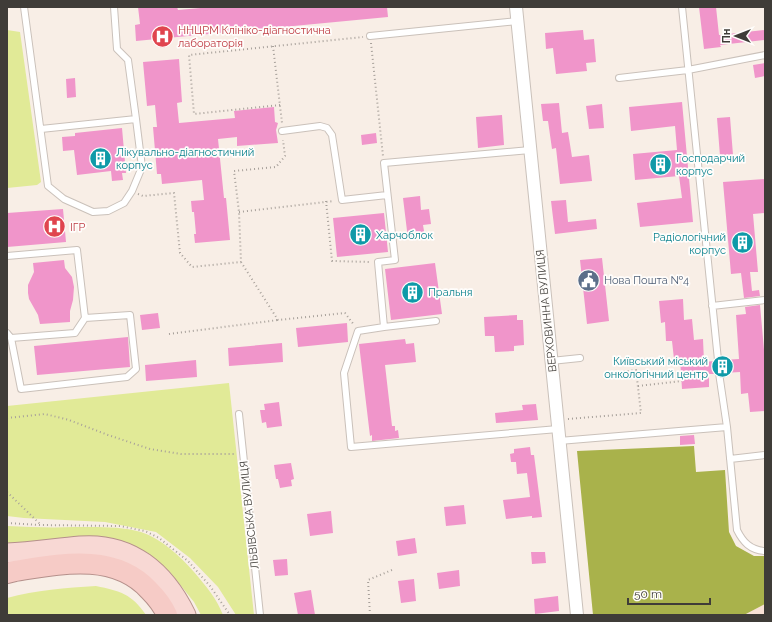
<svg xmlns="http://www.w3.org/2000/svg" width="772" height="622" viewBox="0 0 772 622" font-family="Raleway,sans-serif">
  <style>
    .commercial { fill: #f8e1d5 }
    .green { fill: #e1ea97 }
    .forest { fill: #a9b24b }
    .building { fill: #f095ca }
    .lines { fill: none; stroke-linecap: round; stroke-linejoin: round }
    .service-casing { stroke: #cac1ba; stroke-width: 8 }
    .minor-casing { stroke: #cac1ba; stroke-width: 14 }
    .primary-casing { stroke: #b5908b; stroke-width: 21 }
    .trunk-casing { stroke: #b5908b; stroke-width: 22 }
    .path { stroke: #a7a09a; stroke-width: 2; stroke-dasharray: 1 3; stroke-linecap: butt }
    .service { stroke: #fff; stroke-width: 6 }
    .minor { stroke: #fff; stroke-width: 12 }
    .primary { stroke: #f8d8d4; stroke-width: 19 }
    .trunk { stroke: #f6cbc6; stroke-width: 20 }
    .labels { text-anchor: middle; stroke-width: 3.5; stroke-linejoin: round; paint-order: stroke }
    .health-label { font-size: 11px; fill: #be3a42; stroke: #fffdfb; text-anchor: start }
    .culture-label { font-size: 11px; fill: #0d838f; stroke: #fffdfb; text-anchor: start }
    .service-label { font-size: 11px; fill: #4e5e75; stroke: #fffdfb; text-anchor: start }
    .street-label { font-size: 11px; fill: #3f3c38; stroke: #fffdfb }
  </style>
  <rect width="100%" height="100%" fill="#f8eee6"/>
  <!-- commercial -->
  <path class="commercial" d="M765,604V615H744Z"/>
  <!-- green -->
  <path class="green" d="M7,30L20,32L41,182L37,185L7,188Z
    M229,383L254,615H236L218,587L190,558L156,532L105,522L24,518L7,516V406Z
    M7,526C29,527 52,528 74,527C97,527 119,526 141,532C162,539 180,556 194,572C206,586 217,599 223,615H201L194,602L169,571L147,554L7,547Z
    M96,586C120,591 132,594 146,615H7V598C36,590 66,588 96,586Z"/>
  <!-- forest -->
  <path class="forest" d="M694,446L696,472L725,470L729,532L736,546L754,556H765V604L744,615H593L577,451Z"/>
  <!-- building -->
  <path class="building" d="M138,7H177L178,10L212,7H387L388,17L136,41L135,25L140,24Z
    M699,7H716L719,35L765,30V40L720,45L721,47L704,49Z
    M583,30L584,40L594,39L596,62L586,63L587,71L556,74L553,48L546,49L545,33Z
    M179,59L182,102L177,103L179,123L235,118L234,111L274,107L275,122L278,123L276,130L278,143L237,146V137L218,139L224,198H226L230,240L195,243L194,234H196L194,212H192L191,201L204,200L202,180L162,184L161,174H157L153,127H157L155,105L147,106L143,62Z
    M765,63V76L755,78L753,65Z
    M75,78L76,97L67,98L66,79Z
    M682,102L693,222L640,227L637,203L682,198L679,176L635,180L633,154L677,150L675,126L631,131L629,107Z
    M559,103L562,133L568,132L572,157L589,155L592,181L560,184L556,148L552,149L548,121H543L541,104Z
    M602,104L604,128L589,129L586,106Z
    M502,115L504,145L478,148L476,117Z
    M730,117L733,155L720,156L717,118Z
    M122,128L126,173H122L123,180L112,181L111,171L77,175L74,150L63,151L62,137L75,136V133Z
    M376,133L377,143L362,145L361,135Z
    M765,179V213L753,214L758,272H750L752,291L759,290L760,296L744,298L741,273L731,274L723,182Z
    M420,196L421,210L429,209L431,224L423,225L425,237L408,239L403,198Z
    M566,200L568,222L596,219L597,229L555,234L551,201Z
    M63,209L66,242L7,247V213Z
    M384,213L388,252L337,257L333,218Z
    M602,258L609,321L587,324L580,260Z
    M64,260L65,268L72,277L74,287L73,300L70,311V322L40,324L38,315L29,299L28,293V285L34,272L33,263Z
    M435,263L442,314L391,320L385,269Z
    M683,299L684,320L692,319L694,340L703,339L704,362L714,361L715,363L718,364L721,363L722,360L739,359L736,315L746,314L745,307L760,305L765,361V411L750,412L748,393L741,394L740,372L724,373L722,370L718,369L715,371V374H709V387L682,389L680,359H674L672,341H666L665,322L661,323L659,301Z
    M158,313L160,328L142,330L140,315Z
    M517,315V320H523L524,345L514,346V351L495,352L494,336H485L484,317Z
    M347,323L348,342L298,347L296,328Z
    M128,337L130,367L37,375L34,346Z
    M405,339L406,344L414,343L416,362L385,365L392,426H395V431L398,430L399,438L372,441V435L370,436L359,344Z
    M282,343L283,362L229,366L228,348Z
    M196,360L197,377L146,381L145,365Z
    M279,402L282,426L267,428L266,422L262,423L260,410H265L264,404Z
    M536,404L538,420L496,423L495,413L523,410L522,405Z
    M694,435L695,444L680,445V436Z
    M530,447L531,455H534L542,517L532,518V516L506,519L503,500L530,497L527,473L517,474L516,462H511L510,454L514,453V449Z
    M291,463L294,479L291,480L292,486L280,488L278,479H276L274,465Z
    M464,505L466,524L446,526L444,507Z
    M331,511L333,533L310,536L307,514Z
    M415,538L417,553L398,556L396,541Z
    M531,552H545L546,563L532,564Z
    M287,559L288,575L275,576L273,560Z
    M459,570L460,586L439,589L437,573Z
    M414,579L416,601L401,603L398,581Z
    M311,590L315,615H298L294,593Z
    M558,596L559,611L535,614L534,599Z"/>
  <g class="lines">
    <defs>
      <path id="service" d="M24,7L48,186L64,199L93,212L108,211L124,203L132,191L142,167L136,119
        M682,7L718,360
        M370,36L517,21
        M619,78L688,70L765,55
        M41,129L136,119L128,60L117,49L114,7
        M282,131L320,126L327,128L332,135L342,200L387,195
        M530,150L384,163L395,260L378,262L384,327L358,331L344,373L351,447L558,429
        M7,256L77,250L85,318
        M712,306L765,300
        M384,327L436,321
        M7,333L11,338L21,389L127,377L136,369L130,315L85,318L75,333L11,338
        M551,361L580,358
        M719,373L727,427L737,530C743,542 750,550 765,551
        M239,414L260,615
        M559,441L727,427
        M730,459L765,455"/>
      <path id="minor" d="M516,7L577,615"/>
      <path id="primary" d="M7,553C32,552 56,548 80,546C131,542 165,572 186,615"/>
      <path id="trunk" d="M7,573L15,571C60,564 114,552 149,590C156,597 163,606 167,615"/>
    </defs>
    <!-- service casing -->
    <use href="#service" class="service-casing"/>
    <!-- minor casing -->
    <use href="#minor" class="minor-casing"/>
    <!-- primary casing -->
    <use href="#primary" class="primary-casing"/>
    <!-- trunk casing -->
    <use href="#trunk" class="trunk-casing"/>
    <!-- path -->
    <path class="path" d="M371,43L383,156
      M273,46L282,123
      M280,105L194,114L189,55L363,37
      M138,194L143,196L174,193L180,253L192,267L241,262L239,212L234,171L276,167L285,156L283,140
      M326,201L332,261L371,262
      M239,212L334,201
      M241,262L278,320L345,313L354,325
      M169,334L278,320
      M638,386L682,381
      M7,418L45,414L69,420L108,435L150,449L181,454H236
      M568,419L641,413L636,370L614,373
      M7,492L40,524
      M7,523L41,525L120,526L145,531L159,538L188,561L210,586L230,615
      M370,615L368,580L392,570"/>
    <!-- service -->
    <use href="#service" class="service"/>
    <!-- minor -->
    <use href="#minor" class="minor"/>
    <!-- primary -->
    <use href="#primary" class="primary"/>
    <!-- trunk -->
    <use href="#trunk" class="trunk"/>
  </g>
  <!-- icons -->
  <defs>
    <symbol id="hospital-disc" viewBox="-11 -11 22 22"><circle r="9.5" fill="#e0444e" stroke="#fffdfb"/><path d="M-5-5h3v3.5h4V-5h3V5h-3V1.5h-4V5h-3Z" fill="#fff"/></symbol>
    <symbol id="building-disc" viewBox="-11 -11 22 22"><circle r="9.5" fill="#0f9aa8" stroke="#fffdfb"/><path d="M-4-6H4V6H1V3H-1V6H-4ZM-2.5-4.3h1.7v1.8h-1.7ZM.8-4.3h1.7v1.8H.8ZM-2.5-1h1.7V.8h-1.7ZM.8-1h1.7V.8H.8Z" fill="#fff"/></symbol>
    <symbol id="civic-disc" viewBox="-11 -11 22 22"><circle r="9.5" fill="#5c6f8a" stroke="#fffdfb"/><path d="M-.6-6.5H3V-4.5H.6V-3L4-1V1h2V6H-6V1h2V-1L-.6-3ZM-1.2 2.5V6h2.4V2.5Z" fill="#fff"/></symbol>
  </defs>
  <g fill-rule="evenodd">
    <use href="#hospital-disc" x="150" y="24" width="25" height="25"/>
    <use href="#building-disc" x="88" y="146" width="25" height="25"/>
    <use href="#building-disc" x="648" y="152" width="25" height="25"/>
    <use href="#hospital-disc" x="42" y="214" width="25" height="25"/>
    <use href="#building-disc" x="348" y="222" width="25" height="25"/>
    <use href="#building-disc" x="730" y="230" width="25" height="25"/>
    <use href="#civic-disc" x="576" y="268" width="25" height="25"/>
    <use href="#building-disc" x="400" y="280" width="25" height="25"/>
    <use href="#building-disc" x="710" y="354" width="25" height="25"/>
  </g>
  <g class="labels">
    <!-- health labels -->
    <g class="health-label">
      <text x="178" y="34">ННЦРМ Клініко-діагностична<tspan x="178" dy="13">лабораторія</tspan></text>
      <text x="70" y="231">ІГР</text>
    </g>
    <!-- culture labels -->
    <g class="culture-label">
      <text x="116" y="156">Лікувально-діагностичний<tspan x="116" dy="13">корпус</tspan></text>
      <text x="676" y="162">Господарчий<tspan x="676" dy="13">корпус</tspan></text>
      <text x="376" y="239">Харчоблок</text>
      <text x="726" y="241" text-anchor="end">Радіологічний<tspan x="726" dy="13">корпус</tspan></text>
      <text x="428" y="296">Пральня</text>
      <text x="708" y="365" text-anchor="end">Київський міський<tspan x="708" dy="13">онкологічний центр</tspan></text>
    </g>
    <!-- service labels -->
    <g class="service-label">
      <text x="604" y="284">Нова Пошта №4</text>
    </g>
    <!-- street labels -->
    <g class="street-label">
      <text transform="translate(546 311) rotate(-96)" y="4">ВЕРХОВИННА ВУЛИЦЯ</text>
      <text transform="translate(249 515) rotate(-96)" y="4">ЛЬВІВСЬКА ВУЛИЦЯ</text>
    </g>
  </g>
  <!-- border -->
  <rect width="772" height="622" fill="none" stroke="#3f3c38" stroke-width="16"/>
  <!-- north arrow -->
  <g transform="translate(736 36) rotate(270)" stroke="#fffdfb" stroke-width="3" paint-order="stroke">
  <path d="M0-3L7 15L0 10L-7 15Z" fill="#3f3c38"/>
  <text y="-6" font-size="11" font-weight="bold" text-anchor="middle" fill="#3f3c38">Пн</text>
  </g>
  <!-- scale -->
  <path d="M628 598v6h82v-6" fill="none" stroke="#3f3c38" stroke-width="2"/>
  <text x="634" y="598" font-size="12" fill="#3f3c38" stroke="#fffdfb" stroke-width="3" paint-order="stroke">50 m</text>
</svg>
